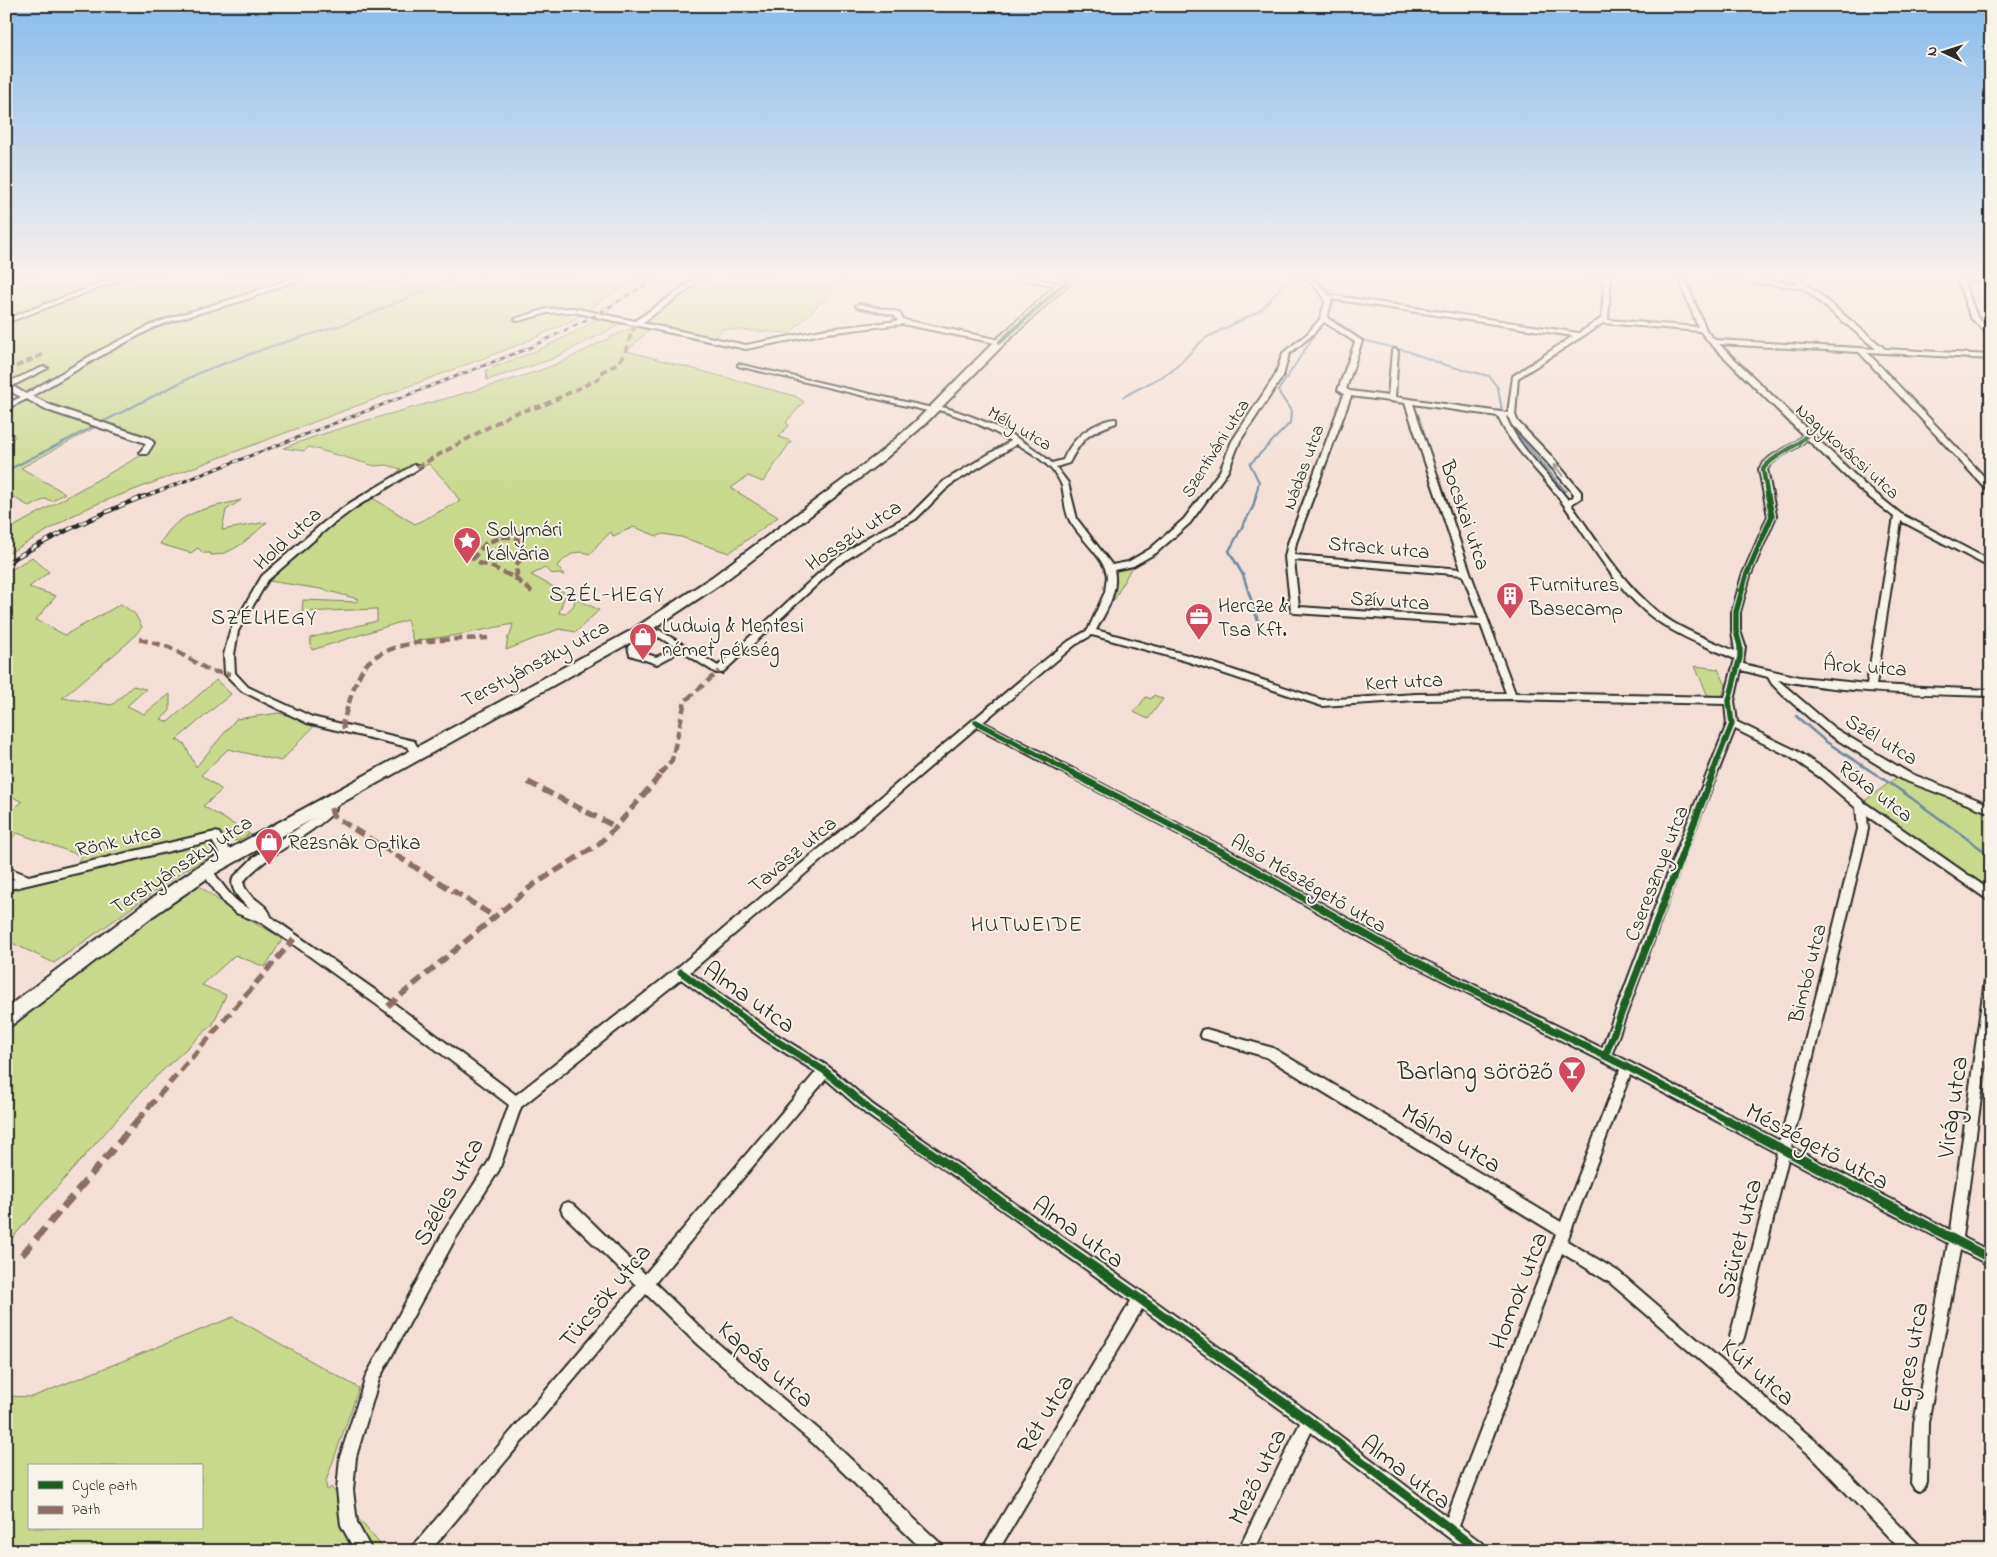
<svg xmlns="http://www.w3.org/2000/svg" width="1997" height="1557" viewBox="0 0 1997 1557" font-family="'Indie Flower',sans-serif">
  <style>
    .green { fill: #c8d98d; stroke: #7a825c; fill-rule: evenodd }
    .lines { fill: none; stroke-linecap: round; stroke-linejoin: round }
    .stream-far1 { stroke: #6c8aa4; stroke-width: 2 }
    .stream { stroke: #6c8aa4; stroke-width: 2.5 }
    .minor-casing { stroke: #2b2b2b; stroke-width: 4 }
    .secondary-casing { stroke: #2b2b2b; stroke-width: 4 }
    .minor { fill: #f7f3e8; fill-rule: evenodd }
    .secondary { fill: #f7f3e8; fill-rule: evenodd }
    .rail-far1-casing { stroke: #2b2b2b; stroke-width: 3 }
    .rail-casing { stroke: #2b2b2b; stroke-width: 4.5 }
    .rail-far1 { stroke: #f7f3e8; stroke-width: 2; stroke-dasharray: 5; stroke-linecap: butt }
    .rail { stroke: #f7f3e8; stroke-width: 2.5; stroke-dasharray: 7; stroke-linecap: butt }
    .quiet-far3 { stroke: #8d6e63; stroke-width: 4; stroke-dasharray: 7 4; stroke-linecap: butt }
    .quiet-far2 { stroke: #8d6e63; stroke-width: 4.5; stroke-dasharray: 9 4.5; stroke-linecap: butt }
    .quiet-far1 { stroke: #8d6e63; stroke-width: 5.5; stroke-dasharray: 11 5.5; stroke-linecap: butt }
    .quiet { stroke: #8d6e63; stroke-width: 7; stroke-dasharray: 14 7; stroke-linecap: butt }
    .cycleway-far3-casing { stroke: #f7f3e8; stroke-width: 7 }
    .cycleway-far2-casing { stroke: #f7f3e8; stroke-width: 8 }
    .cycleway-far1-casing { stroke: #f7f3e8; stroke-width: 10 }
    .cycleway-casing { stroke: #f7f3e8; stroke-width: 12 }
    .cycleway-far3 { stroke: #1b5e20; stroke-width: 4.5 }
    .cycleway-far2 { stroke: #1b5e20; stroke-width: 5.5 }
    .cycleway-far1 { stroke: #1b5e20; stroke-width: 7 }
    .cycleway { stroke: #1b5e20; stroke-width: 9 }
    .oneway { stroke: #918f8a }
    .labels { text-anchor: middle; stroke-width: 4; stroke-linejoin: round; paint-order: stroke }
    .far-street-label { font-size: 18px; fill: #2b2b2b; stroke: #f7f3e8 }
    .street-label { font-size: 21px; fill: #2b2b2b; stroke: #f7f3e8 }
    .poi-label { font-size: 21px; fill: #2b2b2b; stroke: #f7f3e8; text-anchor: start }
    .neighbourhood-label { font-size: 22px; letter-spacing: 1px; fill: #2b2b2b; stroke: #f7f3e8 }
    .near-street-label { font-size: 25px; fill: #2b2b2b; stroke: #f7f3e8 }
    .near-poi-label { font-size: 25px; fill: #2b2b2b; stroke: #f7f3e8; text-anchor: end }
  </style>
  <rect width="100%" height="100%" fill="#f3dfd5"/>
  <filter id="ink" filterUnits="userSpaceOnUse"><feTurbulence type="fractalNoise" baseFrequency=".02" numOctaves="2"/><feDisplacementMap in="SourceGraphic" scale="10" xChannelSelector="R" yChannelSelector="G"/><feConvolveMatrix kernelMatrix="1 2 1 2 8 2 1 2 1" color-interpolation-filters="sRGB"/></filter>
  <g filter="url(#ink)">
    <!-- green -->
    <path class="green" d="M6,277H369L372,282H396L410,277H645L610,295L575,319L521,344L94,505L70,517L6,555V531L149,451L155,441L103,423L21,468L65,493L52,501L45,499L30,507L10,495L6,497V446L14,438V434L6,432V409L23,402L30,396L6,382Z
      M693,277H846L790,333L723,329L714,337L636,320Z
      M600,317L623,323L550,360L487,380L486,370L536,351L577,331Z
      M642,325L652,327L627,351L795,396L804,402L786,422L789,425L779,437L791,441L763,482L748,476L731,488L778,517L729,553L681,537L663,534L657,536L634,527L613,536L611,532L598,544L591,554C573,549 570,555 557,566L564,575L550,573L545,568L531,575L571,596L564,598L559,613L565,614L574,605L575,598L599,610L576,632L559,629L506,650L508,637L510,636L513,624L458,635L413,641L407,620L312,650L310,638L377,621V609L302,612L303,600L356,602L358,599L321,589L269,581L331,525L371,497L415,524L460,501L448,484L429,464L393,479L392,477L401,469L387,465L375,466L309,447L304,451L283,448C367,416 456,399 541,370C576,358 606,336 642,325Z
      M241,500L226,510L222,530L267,522C253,535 232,556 211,555L210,553H203L198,548L191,553L160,544C178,510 207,509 241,500Z
      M32,557L49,572L29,587L56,596L36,620L65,635L121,604L135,614L142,627L130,641L62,698L112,705L133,686L146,689L127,706L144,714L170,694V711L161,719L168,722L216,680L231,694L176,740L184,743L196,767L236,719L279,713L316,724L281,761L228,749L201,775L222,790L203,806L250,834L238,841L220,839L218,852L182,872L54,963L6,940V891L67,875L82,856L17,833L6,843V815L22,802L6,793V573Z
      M1127,567L1131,568L1114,600H1112L1117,569Z
      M1695,666L1718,669L1726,685L1722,696H1708Z
      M1154,695L1163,699L1148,719L1134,712L1146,697L1151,699Z
      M1896,778L1991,814V891L1863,802Z
      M193,881L234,912L283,938L265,967L235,955L202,985L226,995L213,1024L149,1083L6,1245V1021Z
      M233,1317L359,1388L326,1481L327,1491L331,1487L386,1551H6V1396L32,1397ZM29,1466H201V1528H29Z"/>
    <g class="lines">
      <!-- stream-far1 -->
      <path class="stream-far1" d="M1313,277L1332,292
        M1327,315L1363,340L1407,351L1445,365L1489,376L1498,388L1502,411
        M1327,316L1334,302
        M1123,397L1172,371L1204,339L1261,310L1283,285L1296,278
        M1510,425L1565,491
        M6,471L201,372L269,347L348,323L458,277
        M1255,498L1259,482L1250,464L1290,423L1291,411L1278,391L1321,325"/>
      <!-- stream -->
      <path class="stream" d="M1256,496L1253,507L1229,551L1243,575L1259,624
        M1796,716L1825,741L1903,792L1991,856"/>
      <defs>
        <path id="minor" d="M118,277H127L6,323V319Z
          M295,277H305L245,300L181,318L155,327L104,354L32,396L50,405L149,438L154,443L147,454H141L140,452L146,444L143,442L44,409L27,399L6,409V404L21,397L6,389V383L43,367L48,368L12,386L26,394L99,351L151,325L176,316L240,297Z
          M698,277H705L642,323L746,345L827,329L898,321L894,315L857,307L856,306L859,304L898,312L904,320L1000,340L1003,342L1000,344L902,324L827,333L746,349L573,312L547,313L518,321L515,319L547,309L573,308L635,321Z
          M1012,277H1027L1065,285L1062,287Z
          M1302,277C1315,277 1321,286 1329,295L1579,333L1602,318L1604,282L1585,277L1605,279V277H1611L1608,320L1698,327L1678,277H1684L1707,332L1715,340L1876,349L1803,288L1716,279L1713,277H1736L1798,284L1791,277H1798L1885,349L1991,355V359L1867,352L1991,484V491H1988L1859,352L1719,344L1865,485L1901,514L1991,561V568L1901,521L1876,685L1991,690V696C1920,694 1848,693 1778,680L1834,728L1909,773L1991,805V813L1901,779L1828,734L1783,695L1772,684L1768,677L1741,670L1734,701L1737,722L1795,750L1829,772L1865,803L1991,891V902L1867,816L1868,829L1863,851L1791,1147L1950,1230L1985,980L1987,976L1991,975V1024L1962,1237L1991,1252V1266L1960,1250L1928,1423L1927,1483L1924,1488L1919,1491L1914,1488L1911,1483L1914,1423L1948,1243L1788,1159L1744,1337L1742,1342L1737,1344L1732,1342L1730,1337L1777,1153L1630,1075L1567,1241L1619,1272L1820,1445L1919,1545L1921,1551H1902L1810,1455L1609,1282L1562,1253L1459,1526L1485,1545L1487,1551H1466L1311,1432L1254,1551H1238L1300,1423L1142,1309L998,1551H981L1131,1301L865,1113L826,1079L655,1283L707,1334L824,1434L942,1545L944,1551H924L814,1444L697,1344L646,1294L430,1551H412L414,1545L636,1285L563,1214L561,1209L563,1204L568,1202L573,1204L645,1274L816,1072L763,1039L681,979L521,1107L499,1170L454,1241L379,1379L356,1457L353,1490L357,1523L372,1551H355L341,1525L337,1490L340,1457L366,1376L444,1231L489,1161L509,1105L384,1010L290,942L262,923L236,913L225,904L202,873L201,870L202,867L206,866L210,867C221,882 232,902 250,909C242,902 229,890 233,878L254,857L317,816L325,807L322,802L323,799H331L336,808L335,811C307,839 268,852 243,882C246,899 268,902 271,917L392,1002L516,1095L677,968L1035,668L1069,641L1088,630L1105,592L1107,576L1105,568C1096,550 1080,538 1070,521C1064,510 1065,498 1062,486C1056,468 1033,453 1017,444L950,485L916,519L876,540L837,566L722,673H716L659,637L639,648L638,651L656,657L669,651L672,652L674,654L672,656L657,664L630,655L628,647L632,643L659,630L718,666L831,562L870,536L910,515L944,481L1011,441C987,427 962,416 935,409V412H932L738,366V364L932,408V405H935C977,416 1019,434 1052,463L1063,460C1071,442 1082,431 1100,423C1105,421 1110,419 1116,419V423C1088,433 1083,437 1069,463L1056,467L1068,483L1077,519L1112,565L1128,562L1150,549L1184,519L1220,471L1232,441L1275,376L1283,353L1307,334L1320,319L1325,303L1324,297L1312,283ZM1331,299L1573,336L1513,376L1508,413L1395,397L1398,351L1395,349L1392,351L1388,396L1350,391L1346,389L1362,341L1327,318L1331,303ZM1324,322L1355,342L1338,390L1344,394L1288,543L1285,557L1291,610L1295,613L1481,625L1506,693L1416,694L1322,700L1191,656L1096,630C1106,612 1119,591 1114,570L1133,566L1156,553L1190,523L1228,471L1240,441L1283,376L1289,354L1311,336ZM1603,323L1700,331L1710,343L1803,435C1789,451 1772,450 1759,469L1768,516L1742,576L1732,612V631L1735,651C1714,642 1692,634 1672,622C1629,595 1601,546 1572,506L1573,503L1581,498V492L1552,457L1518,422L1515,415L1518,378ZM1351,396L1405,403L1461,569L1294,555L1296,543ZM1413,404L1498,416C1510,445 1533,465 1552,489C1586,532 1611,587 1656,620C1680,637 1708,647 1735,659L1725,697L1515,693L1470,572ZM1508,416L1512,425L1546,461L1574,494L1573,497L1568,500C1547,472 1519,449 1506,417ZM1807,439L1859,489L1894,517L1867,684L1799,677L1743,664L1745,646L1740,631V612L1750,576L1776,516L1767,469C1777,454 1795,452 1807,439ZM1294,560L1463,575L1479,619L1299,607ZM1092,635L1186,661L1322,706L1416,700L1512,699L1725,704L1727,724L1674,857L1602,1048L1399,948L1234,853L983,722L1075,645ZM977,727L1226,859L1391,954L1620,1070L1561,1222L1273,1048L1206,1029L1202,1030L1200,1034L1202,1038L1206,1039L1266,1057L1556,1234L1447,1517L1314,1416L1145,1294L873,1105L829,1067L771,1031L690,972ZM1735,729L1789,756L1821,778L1856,808L1858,829L1780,1141L1612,1053L1684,857Z
          M1962,277L1991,278V282L1967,279L1965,285L1977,317L1991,331V337L1971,318L1959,285Z
          M6,294L9,296V298L6,299Z
          M414,465H420L421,467L356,507L329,527L268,580L238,631L234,655L235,673L248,687L312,717L414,741L421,753L416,757L413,756L408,747L307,723L242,691L225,674L224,655L230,631L262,576L323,523L350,503Z
          M215,832L219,833L232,854L233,857L232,860C222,863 217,848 212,841L6,890V881L15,879L6,876V867L29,876Z"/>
        <path id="secondary" d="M1065,277H1076L1004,344L923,426L886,458L722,583L642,636L212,875L153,916L12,1025L6,1027V1008L141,906L200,865L632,630L712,577L878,454L915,422L996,340Z"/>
      </defs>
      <!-- minor casing -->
      <use href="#minor" class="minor-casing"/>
      <!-- secondary casing -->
      <use href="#secondary" class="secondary-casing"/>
      <!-- minor -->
      <use href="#minor" class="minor"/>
      <!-- secondary -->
      <use href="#secondary" class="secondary"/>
      <defs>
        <path id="rail-far1" d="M141,498L529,348L598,314L657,277"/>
        <path id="rail" d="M6,563C51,537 96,515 145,496"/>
      </defs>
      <!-- rail-far1 casing -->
      <use href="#rail-far1" class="rail-far1-casing"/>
      <!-- rail casing -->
      <use href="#rail" class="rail-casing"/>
      <!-- rail-far1 -->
      <use href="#rail-far1" class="rail-far1"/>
      <!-- rail -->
      <use href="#rail" class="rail"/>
      <!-- quiet-far3 -->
      <path class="quiet-far3" d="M6,371L44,354
        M417,467L512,414L544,405L598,379L600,373C634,357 621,350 637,323"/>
      <!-- quiet-far2 -->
      <path class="quiet-far2" d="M502,537H516L527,552L516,565L517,573L515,578L488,565L477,563L473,558L486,543Z
        M515,578L532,592
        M139,639L169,647L210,671L230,674
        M344,729L343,722C349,704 354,680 366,665C389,637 455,640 488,638
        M660,774L672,760L685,701L719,671"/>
      <!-- quiet-far1 -->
      <path class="quiet-far1" d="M528,782L616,827
        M331,808L333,816L495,917
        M388,1006L533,885L599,844L616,827L662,773
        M137,1121L294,939"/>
      <!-- quiet -->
      <path class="quiet" d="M22,1255L138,1120"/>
      <defs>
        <path id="cycleway-far3" d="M1000,342L1071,277
          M1768,498L1763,469C1775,453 1794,450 1807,435"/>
        <path id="cycleway-far2" d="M976,722L1074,774
          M1712,774L1732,724L1729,701L1740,657V646L1736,631V612L1746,576L1772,516L1768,496"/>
        <path id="cycleway-far1" d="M1072,773L1230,856L1395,951L1627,1067L1729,1121
          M681,972L767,1035L825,1071L869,1109L886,1121
          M1605,1056L1713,773"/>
        <path id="cycleway" d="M884,1120L1140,1299L1309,1421L1479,1551
          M1727,1120L1991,1259"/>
      </defs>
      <!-- cycleway-far3 casing -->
      <use href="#cycleway-far3" class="cycleway-far3-casing"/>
      <!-- cycleway-far2 casing -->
      <use href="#cycleway-far2" class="cycleway-far2-casing"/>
      <!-- cycleway-far1 casing -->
      <use href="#cycleway-far1" class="cycleway-far1-casing"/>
      <!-- cycleway casing -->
      <use href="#cycleway" class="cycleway-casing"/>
      <!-- cycleway-far3 -->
      <use href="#cycleway-far3" class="cycleway-far3"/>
      <!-- cycleway-far2 -->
      <use href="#cycleway-far2" class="cycleway-far2"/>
      <!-- cycleway-far1 -->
      <use href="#cycleway-far1" class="cycleway-far1"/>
      <!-- cycleway -->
      <use href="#cycleway" class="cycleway"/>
    </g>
    <!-- one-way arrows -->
    <defs><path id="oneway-shaft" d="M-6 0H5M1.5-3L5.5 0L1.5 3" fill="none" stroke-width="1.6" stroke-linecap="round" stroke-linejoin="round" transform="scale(1.25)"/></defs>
    <use class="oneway" href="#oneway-shaft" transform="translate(1558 470) rotate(-129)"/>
  </g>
  <!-- sky -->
  <linearGradient id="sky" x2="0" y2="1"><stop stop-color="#88bced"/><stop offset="0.56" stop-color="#faf1ec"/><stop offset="1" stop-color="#faf1ec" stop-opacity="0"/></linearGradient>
  <rect width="1997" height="495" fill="url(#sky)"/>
  <!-- icons -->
  <defs>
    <symbol id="sight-pin" viewBox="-11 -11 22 30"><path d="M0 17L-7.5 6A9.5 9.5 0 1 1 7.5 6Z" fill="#d1495b" stroke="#f7f3e8"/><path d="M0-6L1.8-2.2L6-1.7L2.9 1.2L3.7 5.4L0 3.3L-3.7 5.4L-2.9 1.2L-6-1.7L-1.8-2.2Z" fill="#fff"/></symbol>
    <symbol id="building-pin" viewBox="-11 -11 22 30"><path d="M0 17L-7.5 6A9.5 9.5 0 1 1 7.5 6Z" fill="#d1495b" stroke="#f7f3e8"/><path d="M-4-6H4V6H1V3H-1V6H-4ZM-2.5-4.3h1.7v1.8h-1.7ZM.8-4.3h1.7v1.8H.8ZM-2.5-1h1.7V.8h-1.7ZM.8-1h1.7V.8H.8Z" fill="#fff"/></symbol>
    <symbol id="office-pin" viewBox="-11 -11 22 30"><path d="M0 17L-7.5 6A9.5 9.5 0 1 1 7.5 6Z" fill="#d1495b" stroke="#f7f3e8"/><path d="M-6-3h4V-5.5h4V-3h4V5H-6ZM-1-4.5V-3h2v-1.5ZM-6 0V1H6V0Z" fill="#fff"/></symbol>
    <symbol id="shop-pin" viewBox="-11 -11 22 30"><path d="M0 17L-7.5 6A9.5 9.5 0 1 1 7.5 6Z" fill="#d1495b" stroke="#f7f3e8"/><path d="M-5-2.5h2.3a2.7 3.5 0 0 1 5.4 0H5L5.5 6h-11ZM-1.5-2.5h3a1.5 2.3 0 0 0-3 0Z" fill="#fff"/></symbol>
    <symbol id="bar-pin" viewBox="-11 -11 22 30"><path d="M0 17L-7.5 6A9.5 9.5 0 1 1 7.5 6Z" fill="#d1495b" stroke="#f7f3e8"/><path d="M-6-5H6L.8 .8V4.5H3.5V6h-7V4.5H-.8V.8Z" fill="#fff"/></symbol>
  </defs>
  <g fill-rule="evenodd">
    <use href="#sight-pin" x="451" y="525" width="32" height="43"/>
    <use href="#building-pin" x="1494" y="580" width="32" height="43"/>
    <use href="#office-pin" x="1183" y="601" width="32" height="43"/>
    <use href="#shop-pin" x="627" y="621" width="32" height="43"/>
    <use href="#shop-pin" x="253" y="826" width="32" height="43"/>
    <use href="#bar-pin" x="1556" y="1054" width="32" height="43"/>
  </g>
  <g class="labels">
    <!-- far-street labels -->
    <g class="far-street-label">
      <text transform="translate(1020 428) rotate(30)" y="6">Mély utca</text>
      <text transform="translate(1215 448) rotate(-58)" y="6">Szentiváni utca</text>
      <text transform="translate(1848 451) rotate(42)" y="6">Nagykovácsi utca</text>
      <text transform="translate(1303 467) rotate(-70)" y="6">Nádas utca</text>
    </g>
    <!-- street labels -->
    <g class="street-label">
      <text transform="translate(1466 515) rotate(71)" y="7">Bocskai utca</text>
      <text transform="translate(853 535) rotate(-34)" y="7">Hosszú utca</text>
      <text transform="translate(287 538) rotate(-42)" y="7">Hold utca</text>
      <text transform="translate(1379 547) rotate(5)" y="7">Strack utca</text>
      <text transform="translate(1390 600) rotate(4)" y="7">Szív utca</text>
      <text transform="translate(535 663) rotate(-28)" y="7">Terstyánszky utca</text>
      <text transform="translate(1865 666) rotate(4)" y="7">Árok utca</text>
      <text transform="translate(1404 681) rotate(-3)" y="7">Kert utca</text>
      <text transform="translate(1882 739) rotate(31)" y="7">Szél utca</text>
      <text transform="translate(1876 791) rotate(37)" y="7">Róka utca</text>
      <text transform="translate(118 840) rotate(-13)" y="7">Rönk utca</text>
      <text transform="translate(792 854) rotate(-40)" y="7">Tavasz utca</text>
      <text transform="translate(181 864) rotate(-33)" y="7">Terstyánszky utca</text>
      <text transform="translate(1656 873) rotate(-69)" y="7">Cseresznye utca</text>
      <text transform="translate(1309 883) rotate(30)" y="7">Alsó Mészégető utca</text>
      <text transform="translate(1807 973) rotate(-76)" y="7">Bimbó utca</text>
    </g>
    <!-- poi labels -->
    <g class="poi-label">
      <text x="486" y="536">Solymári<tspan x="486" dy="24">kálvária</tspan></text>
      <text x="1529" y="591">Furnitures<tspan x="1529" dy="24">Basecamp</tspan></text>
      <text x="1218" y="612">Hercze &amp;<tspan x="1218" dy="24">Tsa Kft.</tspan></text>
      <text x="662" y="632">Ludwig &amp; Mentesi<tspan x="662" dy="24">német pékség</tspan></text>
      <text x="288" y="849">Rezsnák Optika</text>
    </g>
    <!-- neighbourhood labels -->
    <g class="neighbourhood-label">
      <text x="607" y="601">SZÉL-HEGY</text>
      <text x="264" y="624">SZÉLHEGY</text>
      <text x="1027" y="931">HUTWEIDE</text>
    </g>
    <!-- near-street labels -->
    <g class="near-street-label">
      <text transform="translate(750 996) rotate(35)" y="9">Alma utca</text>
      <text transform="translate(1951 1107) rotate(-82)" y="9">Virág utca</text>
      <text transform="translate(1452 1137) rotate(31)" y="9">Málna utca</text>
      <text transform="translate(1818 1145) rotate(28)" y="9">Mészégető utca</text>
      <text transform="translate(447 1191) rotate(-61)" y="9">Széles utca</text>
      <text transform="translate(1079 1231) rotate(35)" y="9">Alma utca</text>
      <text transform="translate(1738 1238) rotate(-76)" y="9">Szüret utca</text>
      <text transform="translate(1517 1290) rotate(-69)" y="9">Homok utca</text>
      <text transform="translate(604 1295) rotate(-50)" y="9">Tücsök utca</text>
      <text transform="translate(1909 1357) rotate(-80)" y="9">Egres utca</text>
      <text transform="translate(767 1363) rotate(41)" y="9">Kapás utca</text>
      <text transform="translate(1759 1371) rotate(41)" y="9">Kút utca</text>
      <text transform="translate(1044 1413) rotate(-59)" y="9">Rét utca</text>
      <text transform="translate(1407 1471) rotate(37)" y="9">Alma utca</text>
      <text transform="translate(1256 1476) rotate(-64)" y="9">Mező utca</text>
    </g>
    <!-- near-poi labels -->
    <g class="near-poi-label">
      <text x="1553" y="1079">Barlang söröző</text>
    </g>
  </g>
  <!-- margin -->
  <rect width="1997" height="1557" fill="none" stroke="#f7f3e8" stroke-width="25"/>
  <rect x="12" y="12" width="1972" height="1532" fill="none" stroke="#2b2b2b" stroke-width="2" filter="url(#ink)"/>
  <!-- legend -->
  <rect x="28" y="1464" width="175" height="65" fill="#f7f3e8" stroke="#a5a39c"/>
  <rect x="38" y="1481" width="25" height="8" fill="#1b5e20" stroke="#a5a39c"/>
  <text x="72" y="1490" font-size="15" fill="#2b2b2b">Cycle path</text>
  <rect x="38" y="1506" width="25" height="8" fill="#8d6e63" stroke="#a5a39c"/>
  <text x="72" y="1514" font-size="15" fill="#2b2b2b">Path</text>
  <!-- north arrow -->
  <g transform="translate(1944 52) rotate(274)" stroke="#f7f3e8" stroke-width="4" paint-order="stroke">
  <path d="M0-4L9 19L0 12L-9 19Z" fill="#2b2b2b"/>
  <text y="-8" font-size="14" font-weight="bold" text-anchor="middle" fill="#2b2b2b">N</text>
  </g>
</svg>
